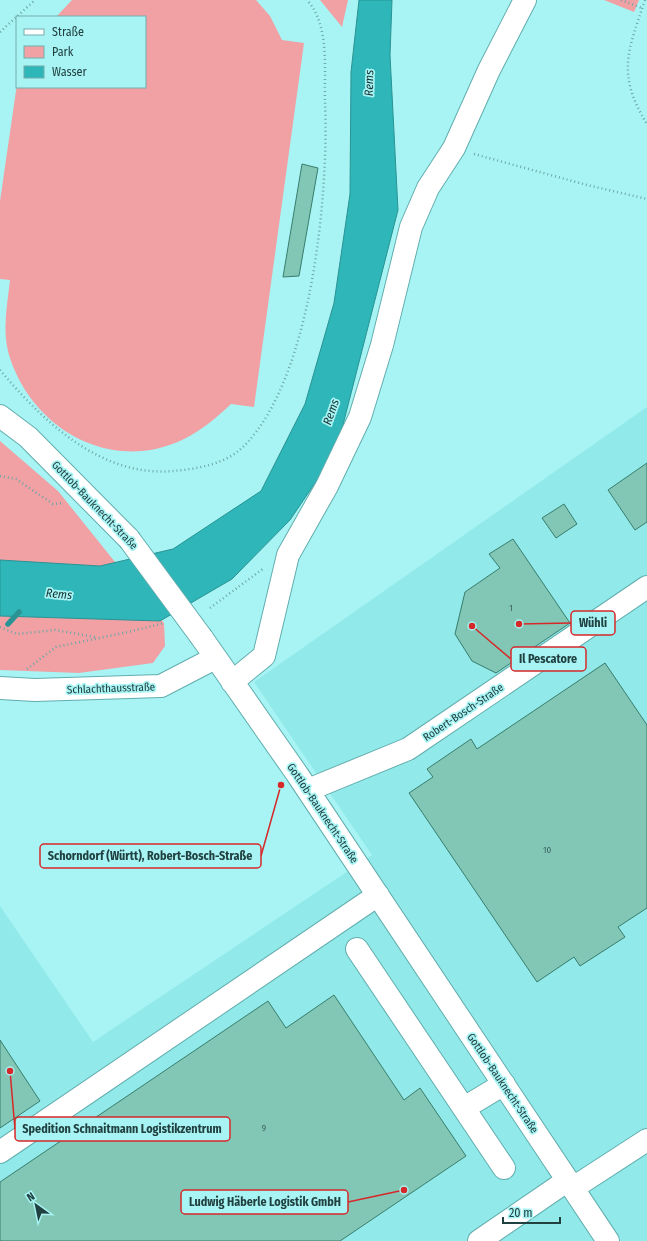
<svg xmlns="http://www.w3.org/2000/svg" width="647" height="1241" viewBox="0 0 647 1241" font-family="'Fira Sans Condensed',sans-serif">
  <style>
    .built { fill: #91e9e9 }
    .green { fill: #f1a0a4 }
    .water { fill: #2eb6b8; stroke: #2a9394 }
    .lines { fill: none; stroke-linecap: round; stroke-linejoin: round }
    .stream { stroke: #2a9394; stroke-width: 5.5 }
    .building { fill: #82c7b5; stroke: #387d6d }
    .minor-casing { stroke: #62adae; stroke-width: 24 }
    .path { stroke: #6da6a6; stroke-width: 2.5; stroke-dasharray: 1 3; stroke-linecap: butt }
    .minor { stroke: #fff; stroke-width: 22 }
    .minor-bridge-casing { stroke: #62adae; stroke-width: 24; stroke-linecap: butt }
    .minor-bridge { stroke: #fff; stroke-width: 22 }
    .labels { text-anchor: middle; stroke-width: 3.5; stroke-linejoin: round; paint-order: stroke }
    .number-label { font-size: 9px; fill: #39625d }
    .street-label { font-size: 11px; fill: #214040; stroke: #a8f4f4 }
    .water-label { font-size: 12px; font-style: italic; fill: #143030; stroke: #a8f4f4 }
    .leader { fill: none; stroke: #d62828; stroke-width: 1.5 }
    .callout-dot { fill: #d62828; stroke: #a8f4f4; stroke-width: 1.5 }
    .callout { fill: #a8f4f4; stroke: #d62828; stroke-width: 1.5 }
    .callout-label { font-size: 12px; text-anchor: middle; font-weight: bold; fill: #214040 }
  </style>
  <rect width="100%" height="100%" fill="#a8f4f4"/>
  <!-- built -->
  <path class="built" d="M647,407V1241H0V906L93,1042L372,855L254,682Z"/>
  <!-- green -->
  <path class="green" d="M72,0H256L270,16L282,40L304,43L254,407L231,404C216,418 201,431 182,440C112,473 36,431 11,361C1,335 7,307 10,280L0,279V201L17,84V87H145V17H56Z
    M320,0H348L342,27Z
    M604,0H639L634,12Z
    M0,441L58,491L164,623L165,646L153,663L79,673L0,670Z"/>
  <!-- water -->
  <path class="water" d="M359,0H392L390,55L398,210L336,452L290,520L232,579L160,621L0,616V560L100,566L173,549L261,491L305,404L334,303L350,194L351,72Z"/>
  <g class="lines">
    <!-- stream -->
    <path class="stream" d="M8,624L19,612"/>
  </g>
  <!-- building -->
  <path class="building" d="M302,164L318,168L299,276L283,277Z
    M647,463V522L635,530L608,490Z
    M564,504L577,524L556,538L542,518Z
    M513,539L570,623L496,673L472,661L455,634L465,592L500,568L489,554Z
    M605,663L647,725V908L618,927L625,937L580,966L574,957L537,982L409,793L433,777L427,769L471,739L477,749Z
    M334,995L404,1100L420,1088L466,1156L340,1241H0V1182L268,1001L286,1028Z
    M0,1040L40,1101L0,1128Z"/>
  <g class="lines">
    <defs>
      <path id="minor" d="M0,416L28,437L129,539
        M202,638L297,774L608,1241
        M232,682L264,656L288,555L327,486L360,417L382,345L411,227L428,188L454,148L489,70L525,0
        M0,688L35,690L161,686L215,658
        M308,790L408,749L647,587
        M357,949L504,1168
        M464,1108L504,1084
        M0,1152L378,895
        M573,1188L647,1140
        M479,1241L568,1180"/>
    </defs>
    <!-- minor casing -->
    <use href="#minor" class="minor-casing"/>
    <!-- path -->
    <path class="path" d="M621,0L642,8
      M645,0C628,51 616,74 647,124
      M0,32L35,0
      M474,154L587,185L647,199
      M0,370C43,421 100,477 172,471C198,469 227,464 245,445C312,376 329,194 325,101C324,70 330,25 307,0
      M0,476L16,479L53,504L64,503
      M210,608L264,568
      M0,627L17,634L55,630L95,637
      M27,669L56,647L128,632L164,623"/>
    <!-- minor -->
    <use href="#minor" class="minor"/>
    <defs>
      <path id="minor-bridge" d="M129,539L202,638"/>
    </defs>
    <!-- minor-bridge casing -->
    <use href="#minor-bridge" class="minor-bridge-casing"/>
    <!-- minor-bridge -->
    <use href="#minor-bridge" class="minor-bridge"/>
  </g>
  <g class="labels">
    <!-- number labels -->
    <g class="number-label">
      <text x="511" y="611">1</text>
      <text x="547" y="853">10</text>
      <text x="264" y="1131">9</text>
    </g>
    <!-- street labels -->
    <g class="street-label">
      <text transform="translate(95 505) rotate(46)" y="4">Gottlob-Bauknecht-Straße</text>
      <text transform="translate(111 688) rotate(-2)" y="4">Schlachthausstraße</text>
      <text transform="translate(463 712) rotate(-34)" y="4">Robert-Bosch-Straße</text>
      <text transform="translate(323 813) rotate(56)" y="4">Gottlob-Bauknecht-Straße</text>
      <text transform="translate(503 1083) rotate(56)" y="4">Gottlob-Bauknecht-Straße</text>
    </g>
    <!-- water labels -->
    <g class="water-label">
      <text transform="translate(369 83) rotate(-89)" y="4">Rems</text>
      <text transform="translate(331 412) rotate(-71)" y="4">Rems</text>
      <text transform="translate(59 594) rotate(5)" y="4">Rems</text>
    </g>
  </g>
  <!-- callouts -->
  <path class="leader" d="M519 624L571 623M472 626L511 659M281 785L261 856M10 1071L15 1129M404 1190L348 1202"/>
  <g class="callout-dot">
    <circle cx="519" cy="624" r="4"/>
    <circle cx="472" cy="626" r="4"/>
    <circle cx="281" cy="785" r="4"/>
    <circle cx="10" cy="1071" r="4"/>
    <circle cx="404" cy="1190" r="4"/>
  </g>
  <g class="callout">
    <rect x="571" y="611" width="44" height="24" rx="4"/>
    <rect x="511" y="647" width="75" height="24" rx="4"/>
    <rect x="40" y="844" width="221" height="24" rx="4"/>
    <rect x="15" y="1117" width="215" height="24" rx="4"/>
    <rect x="181" y="1190" width="167" height="24" rx="4"/>
  </g>
  <g class="callout-label">
    <text x="593" y="627">Wühli</text>
    <text x="548" y="663">Il Pescatore</text>
    <text x="150" y="860">Schorndorf (Württ), Robert-Bosch-Straße</text>
    <text x="122" y="1133">Spedition Schnaitmann Logistikzentrum</text>
    <text x="265" y="1206">Ludwig Häberle Logistik GmbH</text>
  </g>
  <!-- legend -->
  <rect x="16" y="16" width="130" height="72" fill="#a8f4f4" stroke="#72acac"/>
  <rect x="24" y="29" width="20" height="6" fill="#ffffff" stroke="#72acac"/>
  <text x="52" y="36" font-size="12" fill="#214040">Straße</text>
  <rect x="24" y="46" width="20" height="12" fill="#f1a0a4" stroke="#72acac"/>
  <text x="52" y="56" font-size="12" fill="#214040">Park</text>
  <rect x="24" y="66" width="20" height="12" fill="#2eb6b8" stroke="#72acac"/>
  <text x="52" y="76" font-size="12" fill="#214040">Wasser</text>
  <!-- north arrow -->
  <g transform="translate(36 1205) rotate(327)" stroke="#a8f4f4" stroke-width="3" paint-order="stroke">
  <path d="M0-3L7 15L0 10L-7 15Z" fill="#214040"/>
  <text y="-6" font-size="11" font-weight="bold" text-anchor="middle" fill="#214040">N</text>
  </g>
  <!-- scale -->
  <path d="M503 1217v6h57v-6" fill="none" stroke="#214040" stroke-width="2"/>
  <text x="509" y="1217" font-size="12" fill="#214040" stroke="#a8f4f4" stroke-width="3" paint-order="stroke">20 m</text>
</svg>
